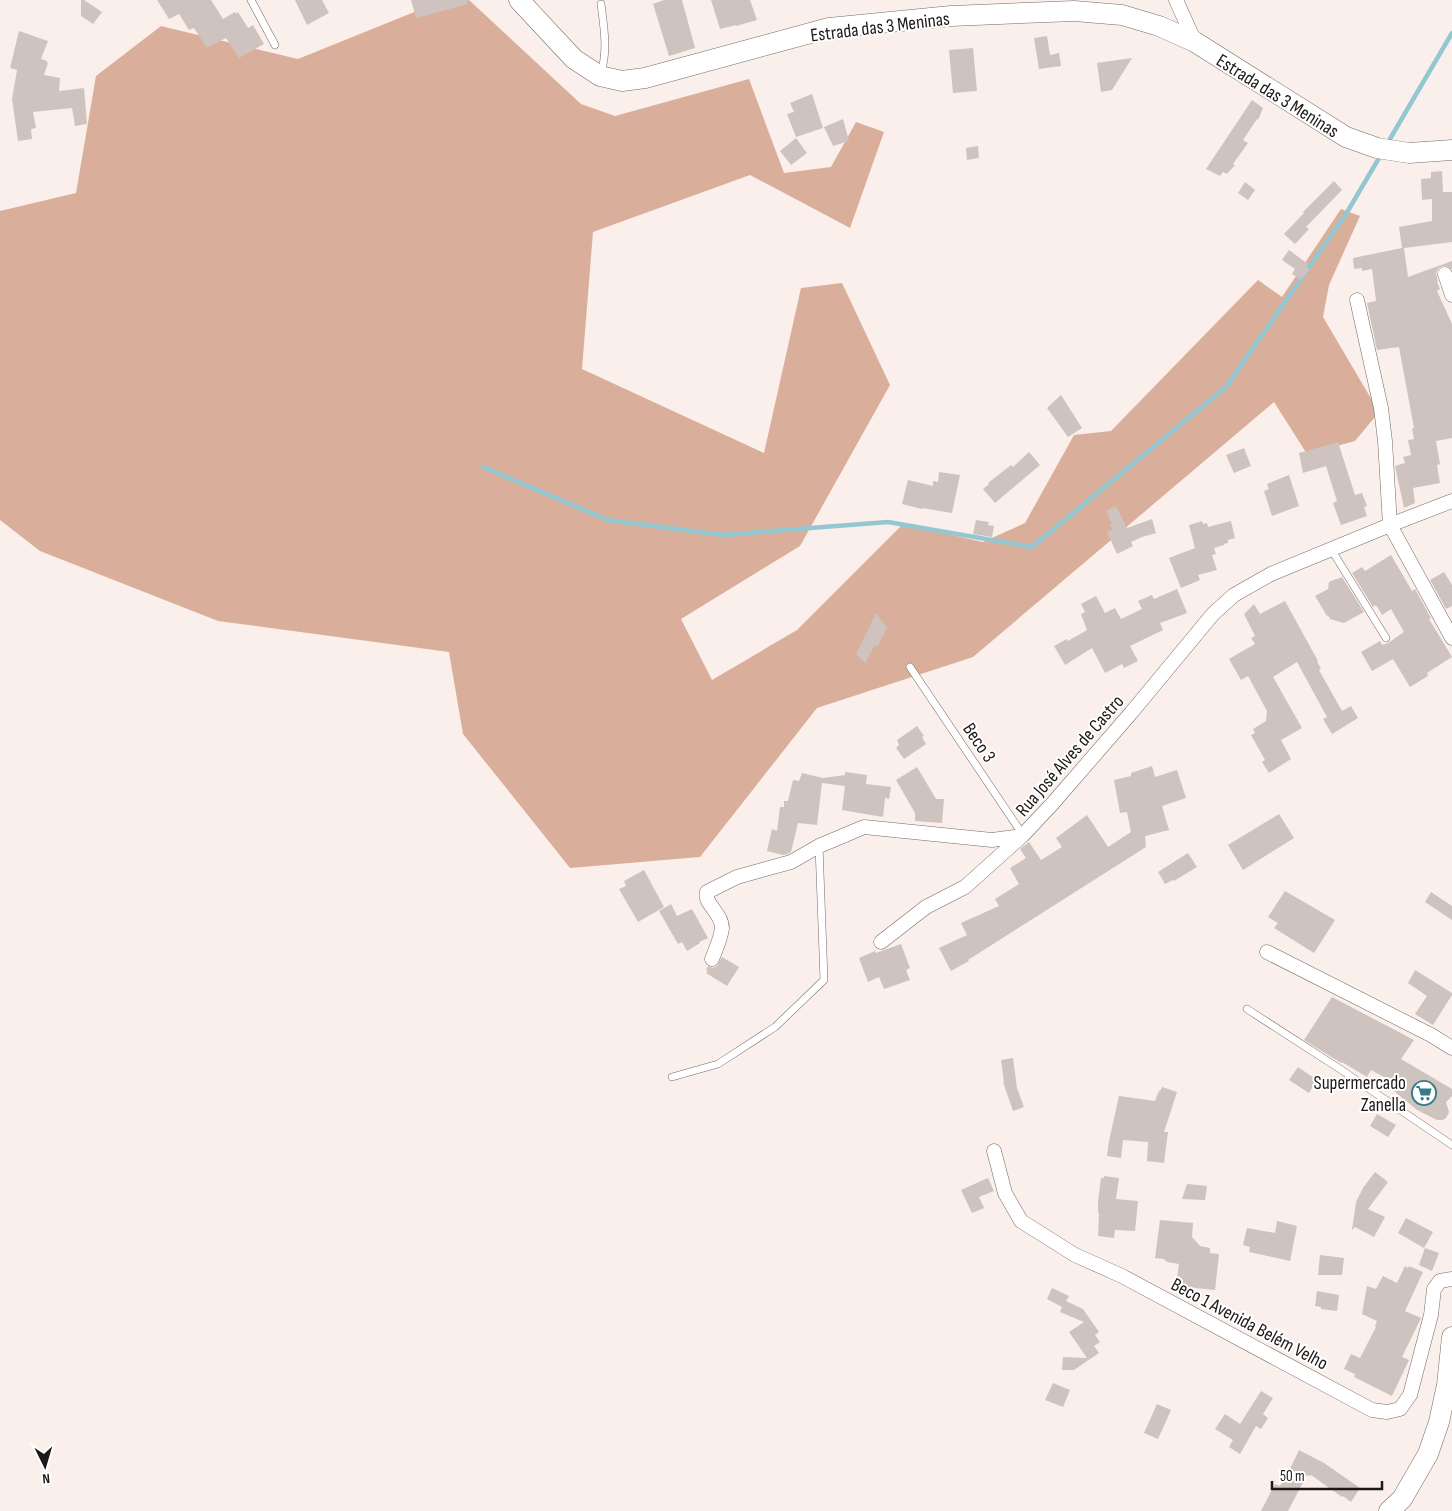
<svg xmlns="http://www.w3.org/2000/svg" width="1452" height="1511" viewBox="0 0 1452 1511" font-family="'Sofia Sans Condensed',sans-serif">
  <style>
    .forest { fill: #d9af9b }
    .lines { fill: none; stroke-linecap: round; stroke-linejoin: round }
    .stream { stroke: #93c8d2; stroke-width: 4.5 }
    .building { fill: #cec3be }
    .lane-casing { stroke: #746b66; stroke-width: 8 }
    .street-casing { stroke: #746b66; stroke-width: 15 }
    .secondary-casing { stroke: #746b66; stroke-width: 21 }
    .lane { stroke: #fff; stroke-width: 7 }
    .street { stroke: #fff; stroke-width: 14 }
    .secondary { stroke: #fff; stroke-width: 20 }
    .labels { text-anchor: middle; stroke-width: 4; stroke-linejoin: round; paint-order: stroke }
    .street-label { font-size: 19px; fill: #1d1918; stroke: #fff }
    .poi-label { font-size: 19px; fill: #1d1918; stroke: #fff; text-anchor: end }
  </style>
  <rect width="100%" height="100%" fill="#faefea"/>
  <!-- forest -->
  <path class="forest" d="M444,0H469L581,104L615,116L749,79L784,173L831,167L856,122L884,132L850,228L750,175L593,232L582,369L764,453L801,288L842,283L890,385L800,546L681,619L712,680L797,630L903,524L983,542L1025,523L1074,435L1111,431L1258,280L1282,297L1341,209L1360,216L1329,285L1323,317L1379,412L1355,441L1307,454L1274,402L973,657L817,708L700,857L570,868L463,734L449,652L218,621L40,551L0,520V211L76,193L96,76L161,26L298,59Z"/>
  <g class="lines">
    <!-- stream -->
    <path class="stream" d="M1387,144L1452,33
      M483,467L608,520L722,535L888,522L1032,547L1226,387L1346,214L1382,153"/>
  </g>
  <!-- building -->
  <path class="building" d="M81,0H84L102,12L93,24L81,16Z
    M157,0H211L223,19L235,12L236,14L238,12L248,28L253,25L264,44L239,58L226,38L207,48L194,28L189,30L179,14L169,19Z
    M295,0H322L329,13L307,25Z
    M411,0H467L468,4L416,18Z
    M664,0H682L695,48L669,56L653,4Z
    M711,0H750L757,20L736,26V25L720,29Z
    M19,31L48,41L41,59L47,61V63H48L44,75L60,78L59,91L84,88L87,124L75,126L72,108L33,112L36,128L31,129L32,139L18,141L12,99L17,70L10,68Z
    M1047,36L1050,55L1059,53L1061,66L1039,69L1034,38Z
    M973,48L977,91L953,93L949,50Z
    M1132,58L1112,90L1101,92L1097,63Z
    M812,94L823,128L796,137L787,114L794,112L790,103Z
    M1252,100L1263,108L1258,120L1257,119L1243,140L1248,143L1233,164L1235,165L1227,174L1223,172L1220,176L1206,169Z
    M843,119L849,141L833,146L824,127Z
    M796,138L807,153L791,165L780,151Z
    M978,146L979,158L967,160L966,148Z
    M1442,171L1443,192H1452V242L1404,248L1408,277L1452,261V269L1447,266H1443L1438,269L1436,273L1438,282H1437L1440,289L1437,291L1452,324V438L1436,441L1440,464L1437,465L1440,483L1413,488L1415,503L1404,508L1395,466L1405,463L1403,457L1411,455L1408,440L1414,439L1412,429L1414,428L1399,347L1377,350L1367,303L1376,301L1372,269L1362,271V268L1354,269L1353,258L1402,248L1399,227L1432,221V199L1422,200L1421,179L1431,178V172Z
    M1334,181L1342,190L1306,227L1309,229L1295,244L1284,234L1304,213L1303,212Z
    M1245,182L1255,190L1248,200L1238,193Z
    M1289,250L1308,264L1307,267L1310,269L1301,280L1292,274L1295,269L1282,260Z
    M1061,395L1082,428L1068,437L1047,408Z
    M1338,442L1355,495L1362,493L1367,506L1364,507L1367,516L1341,525L1333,503L1337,501L1326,466L1303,473L1299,453Z
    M1244,448L1251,466L1234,473L1226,455Z
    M1029,452L1040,465L995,503L983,489L989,484L988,483L1011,465L1013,467Z
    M939,472L960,475L952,513L922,508V509L902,504L908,480L933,486V481L938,482Z
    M1289,475L1299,506L1272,516L1264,491L1269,489L1267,484Z
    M1116,506L1127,528L1152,519L1156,533L1142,537L1131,542L1133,546L1117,554L1107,532L1113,529L1110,525L1112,523L1106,511Z
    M976,520L989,522L988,525L994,526L992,537L973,534Z
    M1202,521L1203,524L1207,523L1208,527L1231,521L1235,538L1228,540V543L1224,544V545L1214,548L1216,554L1212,555L1217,570L1198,575L1200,580L1181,588L1169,558L1195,548L1189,525Z
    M1391,555L1412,591L1415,589L1431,618L1429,619L1452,657L1427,673L1428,676L1410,687L1393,659L1372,671L1361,652L1380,641L1382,645L1388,643L1404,632L1391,609L1382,615L1376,605L1373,607L1352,573L1362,567L1365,571Z
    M1444,572L1452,585V606L1446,609L1430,580Z
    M1342,577L1364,612L1344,623L1330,619L1328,615L1327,616L1315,596L1328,589L1329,582L1336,579H1338Z
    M1177,589L1187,613L1160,623L1163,630L1130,646L1138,661L1124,668L1122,664L1105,673L1092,648L1065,665L1054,646L1067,639L1068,641L1087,630L1081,614L1085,612L1081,604L1096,596L1105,613L1115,608L1121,619L1142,609L1138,601L1152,595L1154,599Z
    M1285,601L1318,661H1317L1321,669L1319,670L1342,711L1351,706L1358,718L1332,734L1323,719L1327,717L1297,662L1273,677L1302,728L1281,740L1291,759L1269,773L1262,762L1265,760L1251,735L1255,733L1253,729L1266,721L1267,711L1248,676L1241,680L1229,659L1255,644L1251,638L1255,636L1244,614L1254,604L1260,614Z
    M876,613L887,628L877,647L875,645L865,663L856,654Z
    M917,726L924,736L922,737L926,744L904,759L896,748L899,745L897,740Z
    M1152,766L1155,777L1177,770L1186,798L1162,806L1169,830L1145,836L1146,847L968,960L969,961L951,971L939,948L967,935L961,923L999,906L995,899L1019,884L1010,868L1026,858L1020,849L1029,842L1041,860L1062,847L1056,838L1087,815L1108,847L1131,832L1127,812L1120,813L1114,780L1131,776V773Z
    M917,767L936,799H944L942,823L915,821V813L896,780Z
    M845,772L867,775L866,784L891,787L889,799L885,798L883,817L842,810L845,786L822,783L817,825L798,823L791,852L788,854L783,855L767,851L772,829L777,831L780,807H784V801H788L793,780L799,781L802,773L823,778L845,775Z
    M1279,814L1294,838L1243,870L1228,845Z
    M1188,853L1197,867L1174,881L1173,880L1165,884L1158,872Z
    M644,870L664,907L638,922L619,889L626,886L624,881Z
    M1285,891L1335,920L1314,953L1274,928L1278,923L1268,917Z
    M1431,892L1452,906V920L1425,902Z
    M671,904L677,916L692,909L708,938L699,942L700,943L687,951L682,942L678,944L659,911Z
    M901,944L910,968L906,970L910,980L884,989L879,977L868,982L859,958L875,951L876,953Z
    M722,957L739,967L727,986L706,973L708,971L706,970L708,966L713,968L717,966Z
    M1415,970L1452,993V995L1433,1025L1415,1014L1427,996L1408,983Z
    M1332,997L1414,1040L1401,1059L1452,1089V1096L1446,1102L1449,1112L1446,1118L1443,1120H1437L1417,1110L1389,1087L1393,1082L1371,1070L1367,1077L1342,1062L1341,1063L1304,1040Z
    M1013,1058L1017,1088L1024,1107L1013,1111L1003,1082H1004L1001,1060Z
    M1298,1067L1317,1080L1309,1093L1289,1080Z
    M1162,1087L1177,1092L1164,1132H1168L1164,1163L1147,1161L1148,1142L1123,1140L1121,1158L1107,1156L1109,1141L1119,1096L1155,1101L1159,1091H1160Z
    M1377,1114L1396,1125L1388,1137L1370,1126Z
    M1375,1172L1388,1182L1368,1209L1385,1217L1374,1237L1355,1227L1352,1230L1356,1202L1363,1188Z
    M1104,1176L1119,1178L1116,1199L1138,1201L1135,1231L1115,1230L1114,1238L1098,1236L1099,1213H1098V1202L1101,1178H1104Z
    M988,1178L994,1191L979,1197L984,1208L972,1213L961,1190Z
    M1187,1184L1207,1186L1205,1200L1182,1199Z
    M1406,1218L1433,1232L1424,1248L1398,1233Z
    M1160,1220L1193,1223L1192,1237L1200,1246L1210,1248V1253L1219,1254L1215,1290L1176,1286L1179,1264L1167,1262L1164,1259L1155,1258Z
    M1277,1221L1297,1226L1290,1261L1249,1252L1250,1247L1243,1245L1247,1228L1275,1233Z
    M1425,1248L1439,1253L1432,1271L1419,1265Z
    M1320,1255L1344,1258L1342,1275H1318Z
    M1405,1266L1408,1268L1409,1266L1423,1272L1405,1311L1421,1318L1402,1357L1409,1360L1392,1396L1354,1377L1355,1374L1344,1369L1351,1354L1360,1358L1376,1327L1375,1326L1377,1321L1362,1314L1367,1286L1376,1289L1383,1276L1397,1283Z
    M1052,1288L1069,1296L1066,1301L1083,1309L1099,1332L1095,1335L1100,1342L1094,1346L1099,1353L1074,1370H1062L1063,1357L1087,1358L1069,1332L1084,1322L1060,1312L1062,1307L1047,1299Z
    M1317,1291L1339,1295L1337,1311L1321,1309V1307L1315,1306Z
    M1053,1383L1070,1390L1063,1407L1045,1400Z
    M1261,1391L1273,1398L1263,1414L1268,1418L1261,1429L1256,1426L1240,1454L1229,1447L1233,1440L1215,1429L1225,1414L1240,1424Z
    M1157,1404L1171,1410L1158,1439L1144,1433Z
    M1299,1450L1324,1463L1360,1488L1351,1502L1343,1496L1342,1497L1311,1475L1310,1476L1307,1475L1288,1511H1261L1275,1484L1280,1486L1288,1470L1289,1471Z"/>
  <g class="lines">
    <defs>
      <path id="lane" d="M251,0L275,45
        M601,73C608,50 604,28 601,4
        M1331,549L1386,638
        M910,667L1023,835
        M1247,1009L1340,1069L1452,1145
        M672,1077L718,1064L775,1027L824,980L819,846"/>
      <path id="street" d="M1176,0L1195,42
        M1445,274L1452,295
        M1357,300L1381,408L1385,441L1390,525L1452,638
        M881,942L926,907L965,887L1023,835L1053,803L1131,713L1213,614L1234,595L1271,574L1390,525L1452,501
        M1267,952L1431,1035L1452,1048
        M712,959C716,949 721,938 722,928C722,913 703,903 707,892L737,877L791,862L819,846L864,827L992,840L1022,836
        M994,1151L1005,1193L1021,1221L1075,1255L1122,1276L1372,1410L1387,1412L1400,1409L1410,1395L1431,1315L1434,1289L1440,1281L1452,1279"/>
      <path id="secondary" d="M519,0L574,59L600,76L622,81L645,78L829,28L951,16L1074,11L1122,15L1159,26L1195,42L1346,137L1377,148L1409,153L1452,150
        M1389,1511L1402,1499L1428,1454L1439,1422L1447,1385L1452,1337"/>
    </defs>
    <!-- lane casing -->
    <use href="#lane" class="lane-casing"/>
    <!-- street casing -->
    <use href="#street" class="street-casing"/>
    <!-- secondary casing -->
    <use href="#secondary" class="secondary-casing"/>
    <!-- lane -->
    <use href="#lane" class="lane"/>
    <!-- street -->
    <use href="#street" class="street"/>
    <!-- secondary -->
    <use href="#secondary" class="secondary"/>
  </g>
  <!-- icons -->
  <defs>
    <symbol id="supermarket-ring" viewBox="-11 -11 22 22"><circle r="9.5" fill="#fff" stroke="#367c88" stroke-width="1.5"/><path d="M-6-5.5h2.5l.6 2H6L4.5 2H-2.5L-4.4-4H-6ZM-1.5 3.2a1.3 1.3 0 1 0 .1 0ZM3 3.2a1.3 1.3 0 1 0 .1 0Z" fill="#367c88"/></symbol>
  </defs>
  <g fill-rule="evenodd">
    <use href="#supermarket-ring" x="1410" y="1079" width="28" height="28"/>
  </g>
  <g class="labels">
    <!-- street labels -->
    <g class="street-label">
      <text transform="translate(880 26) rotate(-7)" y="7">Estrada das 3 Meninas</text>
      <text transform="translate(1278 95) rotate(32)" y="7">Estrada das 3 Meninas</text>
      <text transform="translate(980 742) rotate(56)" y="7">Beco 3</text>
      <text transform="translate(1069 755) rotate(-49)" y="7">Rua José Alves de Castro</text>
      <text transform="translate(1250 1323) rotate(28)" y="7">Beco 1 Avenida Belém Velho</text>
    </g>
    <!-- poi labels -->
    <g class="poi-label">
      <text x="1406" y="1089">Supermercado<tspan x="1406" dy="22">Zanella</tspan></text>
    </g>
  </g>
  <!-- north arrow -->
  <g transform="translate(45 1466) rotate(175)" stroke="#ffffff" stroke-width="4" paint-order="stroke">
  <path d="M0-4L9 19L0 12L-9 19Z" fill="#1d1918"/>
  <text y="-8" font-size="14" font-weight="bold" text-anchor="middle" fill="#1d1918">N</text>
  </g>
  <!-- scale -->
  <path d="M1272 1481v8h110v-8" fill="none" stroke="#1d1918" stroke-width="2.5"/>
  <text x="1280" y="1481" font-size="15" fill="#1d1918" stroke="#ffffff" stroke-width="4" paint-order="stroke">50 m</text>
</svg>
